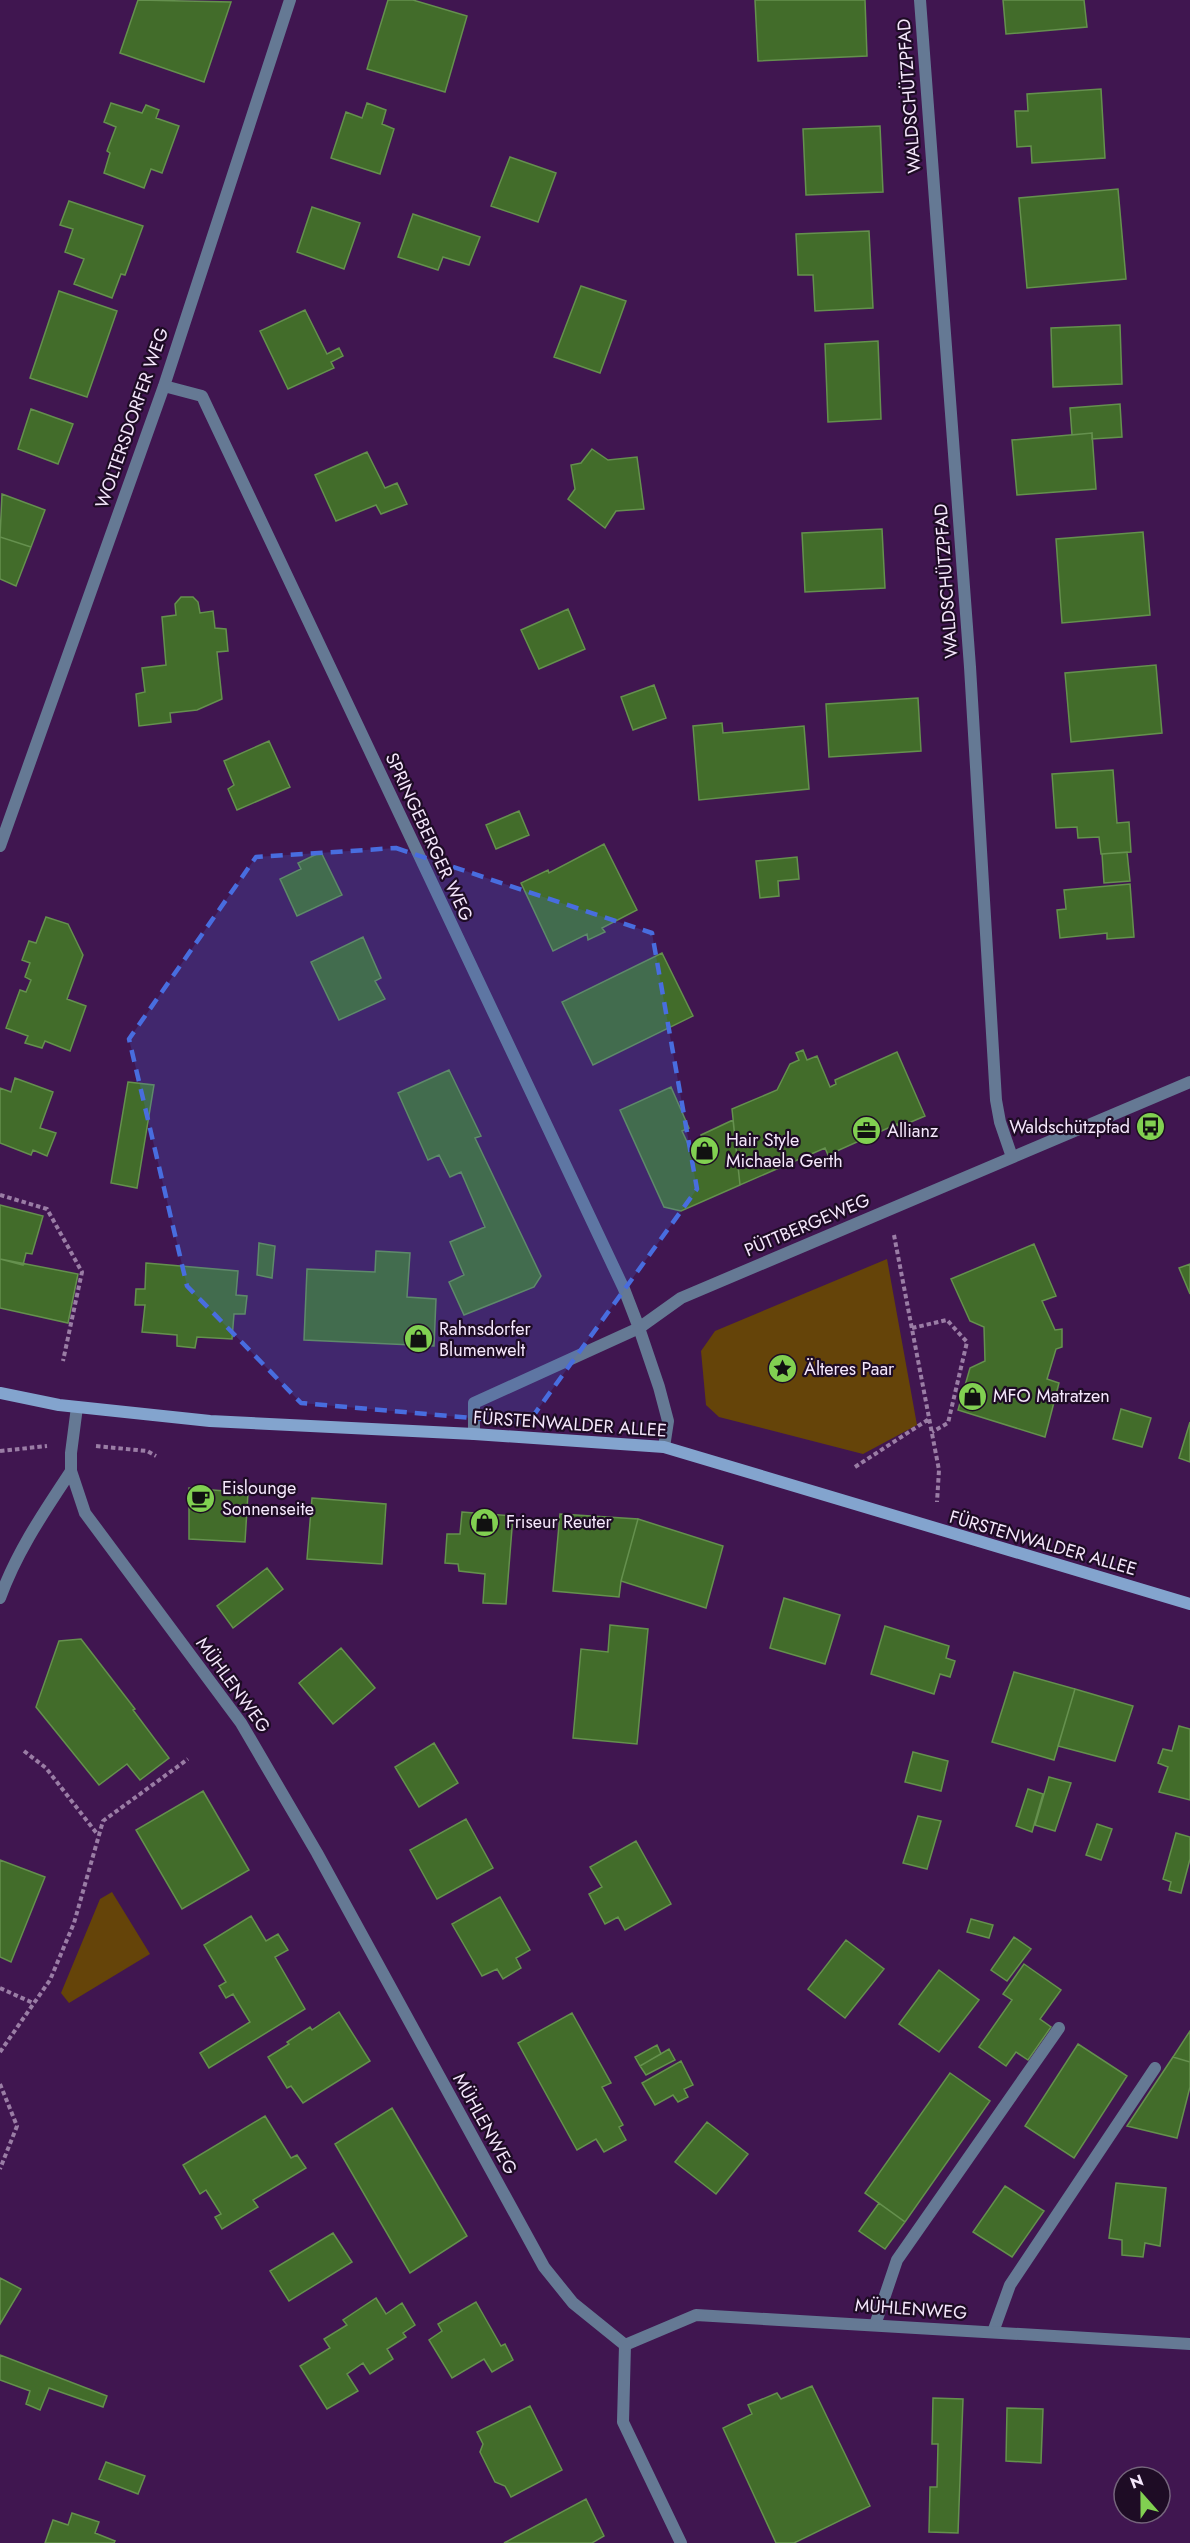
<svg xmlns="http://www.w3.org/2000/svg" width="1190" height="2543" viewBox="0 0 1190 2543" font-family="Jost,sans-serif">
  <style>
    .green { fill: #654409 }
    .building { fill: #426c2a; stroke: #65904e; stroke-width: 1.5 }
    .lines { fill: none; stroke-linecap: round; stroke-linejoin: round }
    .path { stroke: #9a7da5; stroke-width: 4; stroke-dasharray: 4.5 3; stroke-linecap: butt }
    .service { stroke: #657994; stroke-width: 12 }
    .minor { stroke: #657994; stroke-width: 12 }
    .secondary { stroke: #83a4ce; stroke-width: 12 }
    .marked { fill: #486ddf; fill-opacity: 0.2; stroke: #486ddf; stroke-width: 4.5; stroke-dasharray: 12 8; stroke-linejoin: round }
    .labels { text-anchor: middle; stroke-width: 4.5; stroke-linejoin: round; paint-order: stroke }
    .street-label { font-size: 18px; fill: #f5e7fc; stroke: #1e0c25 }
    .poi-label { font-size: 18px; fill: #f5e7fc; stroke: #1e0c25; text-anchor: start }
  </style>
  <rect width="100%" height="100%" fill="#401650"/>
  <!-- green -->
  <path class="green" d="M887,1259L917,1425L863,1454L719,1417L706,1405L701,1351L715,1331Z
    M112,1892L150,1954L69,2003L61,1993L100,1899Z"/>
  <!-- building -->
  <path class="building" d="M138,0L231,2L204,82L120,53Z
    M388,0H413L467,16L445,92L367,69Z
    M755,0H865L867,56L758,61Z
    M1003,0H1084L1087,27L1006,34Z
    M1101,89L1105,158L1032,163L1031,146L1017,147L1015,111H1028L1027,94Z
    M111,103L142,113L146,105L159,110L156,118L179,126L162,173L151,169L144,188L104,173L110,153L107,151L116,127L104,122Z
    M367,103L386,110L382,124L394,129L380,174L331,158L346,112L362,118Z
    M880,126L883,192L806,195L803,129Z
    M510,157L556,173L538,222L491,206Z
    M1118,189L1126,279L1027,288L1019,198Z
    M69,201L143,226L125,275L121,274L112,298L74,284L84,259L65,252L73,229L60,225Z
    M312,207L360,223L344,269L297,252Z
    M413,214L480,237L469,265L443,257L438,270L398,257Z
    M869,231L873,308L815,311L813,275H798L796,234Z
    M581,286L626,301L600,373L554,357Z
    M59,291L117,311L87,397L30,378Z
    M305,310L327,354L339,348L343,356L331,362L334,368L288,389L260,331Z
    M1120,325L1122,384L1053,387L1051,328Z
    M878,341L881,419L828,422L825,344Z
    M1120,404L1122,437L1092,439V433L1072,435L1070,408Z
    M31,409L73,424L58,464L18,449Z
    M1092,433L1096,489L1017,495L1012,440Z
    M592,449L608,460L637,457L644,509L616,511L605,528L568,499L575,489L571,465L581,463Z
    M367,452L385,488L397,483L407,504L381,514L376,505L336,521L315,475Z
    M2,494L45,510L31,547L0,537Z
    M882,529L885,588L805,592L802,533Z
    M1143,532L1150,615L1062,623L1056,539Z
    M0,537L31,547L16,586L0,579Z
    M181,597H193L198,602L200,613L213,611L215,628L226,629L228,651L217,652L222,699L197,710L170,713L171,722L139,726L136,694L145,692L142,668L166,665L162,617L176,615L175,604Z
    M568,609L585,649L539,669L521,630Z
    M1156,665L1162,733L1071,742L1065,673Z
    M654,685L666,718L633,730L621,697Z
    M918,698L921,751L829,757L826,704Z
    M722,723L723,733L804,726L809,789L699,800L693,726Z
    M269,741L290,787L237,810L228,789L234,785L224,761Z
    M1113,770L1117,823L1129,822L1131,852L1101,854L1099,837L1078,838L1077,827L1056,828L1052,774Z
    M519,811L529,835L496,849L486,825Z
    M604,844L637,910L602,928L605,932L588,940L587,934L553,951L521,883L548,870L549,873Z
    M321,852L342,895L297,916L280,879L301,869L298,863Z
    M1127,852L1130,881L1104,883L1102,854Z
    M797,857L799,879L778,881L779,896L760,898L756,861Z
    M1130,884L1134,937L1107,939V933L1060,938L1057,910L1066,909L1064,890Z
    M46,917L68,924L83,955L67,999L86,1006L70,1051L45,1041L42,1048L25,1043L28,1036L6,1028L20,990L26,992L31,980L25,977L30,963L22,960L29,941L36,943Z
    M363,937L381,978L375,981L385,999L339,1020L311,962Z
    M662,953L693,1016L593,1065L562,1002Z
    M803,1050L807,1060L817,1056L830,1087L836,1084L835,1080L897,1052L925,1116L899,1127L897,1124L828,1155L825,1148L740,1185L732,1109L777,1090L790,1064L799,1060L796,1053Z
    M449,1070L481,1136L475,1138L541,1276L534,1287L464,1315L449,1282L464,1275L450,1242L485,1227L461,1172L450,1177L439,1155L428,1160L398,1093Z
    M15,1078L53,1092L40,1128L56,1133L47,1156L33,1150L31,1155L0,1143V1088L11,1092Z
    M128,1082L154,1085L137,1188L111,1183Z
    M671,1087L689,1128L682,1131L689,1146L703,1140L701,1135L733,1120L740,1185L681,1211L664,1207L620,1110Z
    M0,1205L43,1216L32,1254L26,1253L23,1265L0,1259Z
    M259,1243L275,1246L272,1278L257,1275Z
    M1034,1244L1056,1296L1042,1301L1055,1330L1062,1329V1347L1056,1349L1047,1379L1059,1383L1045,1437L958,1410L970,1368L985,1361L984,1327L970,1321L951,1279Z
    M376,1251L410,1253L407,1297L436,1299L434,1346L304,1340L307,1269L375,1272Z
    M0,1259L78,1274L68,1323L0,1308Z
    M146,1263L238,1271L236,1295L247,1296L245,1314H234L232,1339L197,1337L195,1348L177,1346V1335L142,1332L145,1305H135L136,1289H145Z
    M1190,1264V1294L1179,1268Z
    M1121,1409L1151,1418L1142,1447L1113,1439Z
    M1190,1422V1462L1179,1458Z
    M189,1488L248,1493L245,1542L189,1539Z
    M312,1498L386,1504L382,1564L307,1559Z
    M462,1512L513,1516L506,1604L483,1603L485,1574L459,1571L458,1564L445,1563L447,1534H460Z
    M560,1514L638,1519L621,1581L619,1597L553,1591Z
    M638,1519L723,1546L706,1608L621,1581Z
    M267,1568L283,1589L233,1628L217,1606Z
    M784,1598L840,1615L825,1664L770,1648Z
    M610,1625L648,1629L637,1744L573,1738L581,1649L608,1652Z
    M885,1626L949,1646L946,1658L955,1661L950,1677L940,1674L934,1694L871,1674Z
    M81,1639L135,1709L133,1710L169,1758L140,1780L127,1764L99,1785L36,1707L59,1641Z
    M341,1648L375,1688L333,1724L299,1683Z
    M1014,1672L1075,1689L1054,1760L992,1742Z
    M1075,1689L1133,1706L1115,1761L1058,1746Z
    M1179,1726L1190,1729V1800L1159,1792L1168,1767L1158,1763L1163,1749L1172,1751Z
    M434,1743L458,1783L419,1807L395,1767Z
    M913,1752L948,1761L941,1791L905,1782Z
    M1049,1777L1071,1783L1055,1831L1035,1825Z
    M1028,1789L1043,1794L1032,1832L1016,1826Z
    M203,1791L249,1870L182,1909L136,1830Z
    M918,1816L941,1821L927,1869L903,1863Z
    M466,1819L493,1868L437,1899L410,1850Z
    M1097,1824L1112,1829L1101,1860L1086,1855Z
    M1176,1833L1190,1837V1859L1181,1893L1169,1890L1171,1882L1163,1879Z
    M636,1841L671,1904L625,1930L618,1917L605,1924L589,1894L602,1887L590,1867Z
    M0,1860L45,1877L11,1962L0,1957Z
    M500,1897L530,1950L516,1958L521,1968L503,1979L497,1969L482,1976L452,1924Z
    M251,1916L266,1941L278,1934L288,1950L275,1957L305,2009L209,2068L200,2053L250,2022L233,1994L226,1998L219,1986L226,1982L204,1945Z
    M971,1919L993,1925L989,1938L967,1932Z
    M1014,1937L1031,1949L1007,1981L991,1970Z
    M846,1940L884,1969L845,2018L808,1989Z
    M1024,1964L1061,1990L1040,2019L1051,2027L1028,2060L1016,2052L1006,2066L979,2047L1012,2000L1003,1994Z
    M939,1970L979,2000L939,2052L899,2024Z
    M339,2012L370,2061L303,2103L291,2086L287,2088L268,2057L289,2044L287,2042L310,2027L312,2030Z
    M572,2013L611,2083L602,2087L623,2125L619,2127L626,2140L604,2152L596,2139L577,2150L518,2043Z
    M1190,2031V2062L1173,2057Z
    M1078,2044L1127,2076L1074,2158L1025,2126Z
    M657,2045L661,2054L640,2066L635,2057Z
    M669,2049L675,2060L646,2075L640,2066Z
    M1173,2057L1190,2062V2087L1177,2138L1127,2126Z
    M681,2061L693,2085L684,2089L688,2097L678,2102L673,2095L655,2105L642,2083Z
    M950,2073L990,2101L905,2222L865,2193Z
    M392,2108L467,2236L410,2273L335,2144Z
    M265,2116L291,2158L297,2155L306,2168L253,2200L258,2207L222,2229L215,2217L221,2214L206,2190L200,2194L183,2165Z
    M707,2122L748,2154L716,2194L675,2162Z
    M1116,2183L1166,2188L1160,2246L1145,2243L1143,2257L1122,2255V2240L1109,2238Z
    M1005,2186L1044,2211L1012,2257L973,2232Z
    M879,2203L905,2222L885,2249L859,2231Z
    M333,2233L352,2262L289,2301L270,2271Z
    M0,2278L21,2289L0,2324Z
    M376,2298L386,2314L402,2303L415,2325L403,2333L406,2337L387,2349L393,2359L370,2374L363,2363L347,2374L358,2391L327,2409L300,2366L330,2348L324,2339L347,2325L343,2320Z
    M476,2302L501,2346L505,2344L513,2360L492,2372L484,2359L452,2378L429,2340L442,2331L438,2324Z
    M0,2355L107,2396L103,2407L49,2388L40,2410L26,2404L30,2391L0,2380Z
    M812,2386L870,2506L794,2543H776L723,2428L752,2414L748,2405L777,2393L781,2399Z
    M933,2398L963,2399L958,2533L929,2532L930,2487H937L938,2444H932Z
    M530,2406L562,2470L511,2497L505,2486L495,2482L480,2452L483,2444L477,2432Z
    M1007,2408L1043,2409L1041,2463L1006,2461Z
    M106,2462L145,2476L138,2494L99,2479Z
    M586,2499L604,2536L592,2543H504Z
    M72,2513L99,2522L95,2533L115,2541L114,2543H45L53,2520L68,2525Z"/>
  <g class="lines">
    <!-- path -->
    <path class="path" d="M0,1195L47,1209L82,1272L63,1361
      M894,1235L939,1470L937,1502
      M912,1328L947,1320L967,1342L948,1423L932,1432
      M96,1446L147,1451L156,1456
      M0,1451L47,1446
      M855,1467L929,1419
      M24,1751L46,1768L98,1835
      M0,1988L33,2003
      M0,2052L50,1980L74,1923L103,1821L188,1759
      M0,2084L17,2126L0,2169"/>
    <!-- service -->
    <path class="service" d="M639,1328L659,1387L668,1421L664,1447
      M875,2325L897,2260L1059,2028
      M993,2332L1010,2285L1155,2068"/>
    <!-- minor -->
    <path class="minor" d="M920,0L970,667L996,1100L1000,1122L1012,1157
      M164,386L202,396L624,1289L639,1328
      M0,846L164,386L290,0
      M77,1407L71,1453V1471L85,1513L241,1723L317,1853L544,2267L573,2303L625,2345
      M474,1434V1403L639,1328L681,1298L1190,1082
      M0,1598C17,1551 44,1512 71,1471
      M625,2345L696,2315L1190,2344
      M625,2345L623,2422L681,2543"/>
    <!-- secondary -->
    <path class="secondary" d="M0,1393L59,1405L210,1421L474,1434L664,1447L1190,1604"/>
  </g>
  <!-- marked area -->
  <path class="marked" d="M396,848L652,933L697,1189L528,1423L301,1403L187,1286L129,1039L256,857Z"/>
  <!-- icons -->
  <defs>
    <symbol id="bus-disc" viewBox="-11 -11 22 22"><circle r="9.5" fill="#81d051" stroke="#1e0c25"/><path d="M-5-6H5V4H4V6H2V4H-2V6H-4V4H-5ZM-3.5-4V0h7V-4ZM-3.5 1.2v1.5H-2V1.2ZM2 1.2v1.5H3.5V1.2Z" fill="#111"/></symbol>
    <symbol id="office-disc" viewBox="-11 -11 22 22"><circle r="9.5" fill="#81d051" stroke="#1e0c25"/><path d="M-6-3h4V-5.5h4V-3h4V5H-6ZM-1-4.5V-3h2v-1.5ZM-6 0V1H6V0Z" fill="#111"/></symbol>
    <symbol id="shop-disc" viewBox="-11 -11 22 22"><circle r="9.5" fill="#81d051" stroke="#1e0c25"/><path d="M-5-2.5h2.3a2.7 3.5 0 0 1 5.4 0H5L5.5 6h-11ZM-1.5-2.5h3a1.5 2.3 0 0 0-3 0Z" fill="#111"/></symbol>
    <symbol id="sight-disc" viewBox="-11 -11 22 22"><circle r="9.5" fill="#81d051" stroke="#1e0c25"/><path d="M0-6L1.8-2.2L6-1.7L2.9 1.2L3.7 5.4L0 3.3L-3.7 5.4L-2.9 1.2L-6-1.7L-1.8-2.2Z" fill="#111"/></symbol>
    <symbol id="cafe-disc" viewBox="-11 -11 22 22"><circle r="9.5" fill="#81d051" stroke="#1e0c25"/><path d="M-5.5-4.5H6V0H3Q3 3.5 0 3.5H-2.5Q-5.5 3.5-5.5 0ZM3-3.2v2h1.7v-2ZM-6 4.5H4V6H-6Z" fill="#111"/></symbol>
  </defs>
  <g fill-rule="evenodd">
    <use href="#bus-disc" x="1134" y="1110" width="33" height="33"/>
    <use href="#office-disc" x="850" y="1114" width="33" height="33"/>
    <use href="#shop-disc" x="688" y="1134" width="33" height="33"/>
    <use href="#shop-disc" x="402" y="1322" width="33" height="33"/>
    <use href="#sight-disc" x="766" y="1352" width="33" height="33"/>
    <use href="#shop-disc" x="956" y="1380" width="33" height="33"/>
    <use href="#cafe-disc" x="184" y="1482" width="33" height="33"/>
    <use href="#shop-disc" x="468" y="1506" width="33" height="33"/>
  </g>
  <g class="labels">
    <!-- street labels -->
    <g class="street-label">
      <text transform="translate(909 96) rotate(-94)" y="6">WALDSCHÜTZPFAD</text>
      <text transform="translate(132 418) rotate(-71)" y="6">WOLTERSDORFER WEG</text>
      <text transform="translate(946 581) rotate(-94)" y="6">WALDSCHÜTZPFAD</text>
      <text transform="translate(429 837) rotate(65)" y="6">SPRINGEBERGER WEG</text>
      <text transform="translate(807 1225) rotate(-23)" y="6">PÜTTBERGEWEG</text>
      <text transform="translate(570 1424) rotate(4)" y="6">FÜRSTENWALDER ALLEE</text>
      <text transform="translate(1043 1543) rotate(16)" y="6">FÜRSTENWALDER ALLEE</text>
      <text transform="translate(233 1685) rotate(54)" y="6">MÜHLENWEG</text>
      <text transform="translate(485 2124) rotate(61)" y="6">MÜHLENWEG</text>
      <text transform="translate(911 2309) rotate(4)" y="6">MÜHLENWEG</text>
    </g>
    <!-- poi labels -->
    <g class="poi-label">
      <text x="1130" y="1133" text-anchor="end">Waldschützpfad</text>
      <text x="887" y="1137">Allianz</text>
      <text x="726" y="1146">Hair Style<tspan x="726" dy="21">Michaela Gerth</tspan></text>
      <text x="439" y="1335">Rahnsdorfer<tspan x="439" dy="21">Blumenwelt</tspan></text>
      <text x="804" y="1375">Älteres Paar</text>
      <text x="993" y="1402">MFO Matratzen</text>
      <text x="222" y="1494">Eislounge<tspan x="222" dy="21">Sonnenseite</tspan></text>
      <text x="506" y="1528">Friseur Reuter</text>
    </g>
  </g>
  <!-- north arrow -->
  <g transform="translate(1142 2495) rotate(339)"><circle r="28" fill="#1e0c25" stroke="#74647b" stroke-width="1.5"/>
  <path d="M0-4.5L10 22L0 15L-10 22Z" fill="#81d051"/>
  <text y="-9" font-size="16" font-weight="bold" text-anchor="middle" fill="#f5e7fc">N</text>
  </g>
</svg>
